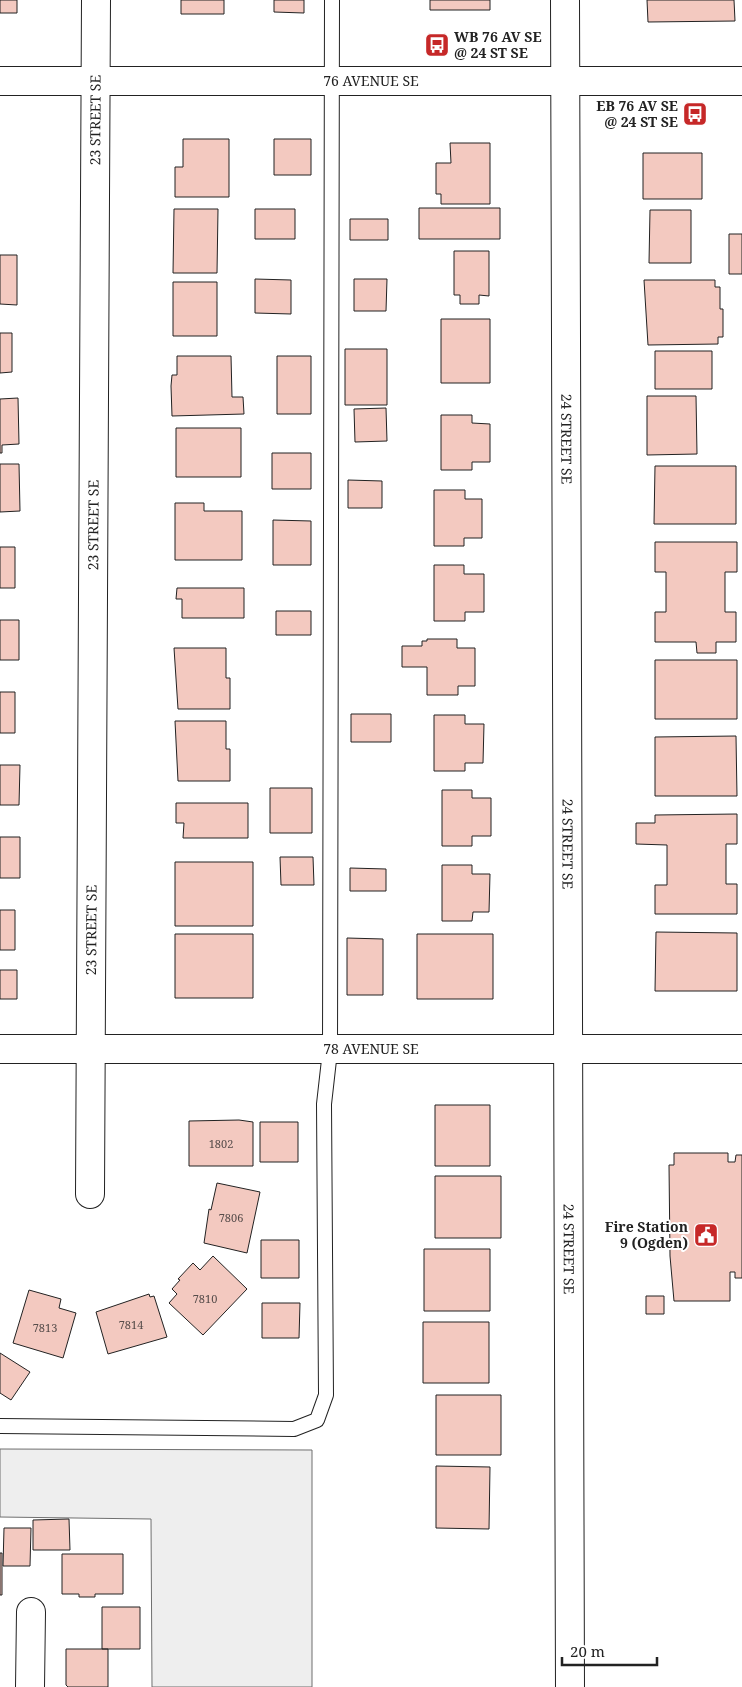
<svg xmlns="http://www.w3.org/2000/svg" width="742" height="1687" viewBox="0 0 742 1687" font-family="'Noto Serif',serif">
  <style>
    .green { fill: #eee; stroke: #6f6f6f }
    .building { fill: #f3c9c0; stroke: #222 }
    .lines { fill: none; stroke-linecap: round; stroke-linejoin: round }
    .lane-casing { stroke: #222; stroke-width: 16 }
    .street-casing { stroke: #222; stroke-width: 30 }
    .secondary-casing { stroke: #222; stroke-width: 30 }
    .lane { stroke: #fff; stroke-width: 14 }
    .street { stroke: #fff; stroke-width: 28 }
    .secondary { stroke: #fff; stroke-width: 28 }
    .labels { text-anchor: middle; stroke-width: 4; stroke-linejoin: round; paint-order: stroke }
    .number-label { font-size: 11px; fill: #564c4a }
    .poi-label { font-size: 14px; font-weight: bold; fill: #222; stroke: #fff; text-anchor: end }
    .street-label { font-size: 14px; fill: #222; stroke: #fff }
  </style>
  <rect width="100%" height="100%" fill="#fff"/>
  <!-- green -->
  <path class="green" d="M0,1449L312,1450V1687H152L151,1519L0,1517Z"/>
  <!-- building -->
  <path class="building" d="M0,0H17V13H0Z
    M181,0H224V14H181Z
    M274,0H304V13L274,12Z
    M430,0H490V10H430Z
    M647,0H734L735,21L648,22Z
    M183,139H229V197H175V167H183Z
    M274,139H311V175H274Z
    M450,143H490V204H441V194H436V163H451Z
    M643,153H702V199H643Z
    M419,208H500V239H419Z
    M174,209H218L217,273H173Z
    M255,209H295V239H255Z
    M650,210H691V263H649Z
    M350,219H388V240H350Z
    M729,234H742V274H729Z
    M454,251H489V296L479,295V304H460V295H454Z
    M0,255H17V305L0,304Z
    M255,279L291,280V314L255,313Z
    M354,279H387L386,311H354Z
    M644,280H715V287H720V309H723V337H718V344L648,345Z
    M173,282H217V336H173Z
    M441,319H490V383H441Z
    M0,333H12V372L0,373Z
    M345,349H387V405H345Z
    M655,351H712V389H655Z
    M177,356H231L232,397H243L244,414L172,416L171,386L172,375H177Z
    M277,356H311V414H277Z
    M647,396H696L697,454L647,455Z
    M18,398L19,444L2,445V453H0V399Z
    M386,408L387,441L355,442L354,409Z
    M441,415H472V423L490,424V462H472V470H441Z
    M176,428H241V477H176Z
    M272,453H311V489H272Z
    M0,464H19L20,511L0,512Z
    M655,466H736V524H654Z
    M348,480L382,481V508H348Z
    M434,490H465V499H482V538H464V546H434Z
    M175,503H204V511H242V560H175Z
    M273,520L311,521V565H273Z
    M655,542H737V572H725V612H736V642H716V653H697L696,642H655V612H666V572H655Z
    M0,547H15V588H0Z
    M434,565H464V574H484V612H465V621H434Z
    M177,588H244V618H182V599H176Z
    M276,611H311V635H276Z
    M0,620H19V660H0Z
    M427,639H457V648H475V686H458V695H427V667H402V646H422V641H427Z
    M174,648H226V678H230V709H178Z
    M655,660H737V719H655Z
    M0,692H15V733H0Z
    M351,714H391V742H351Z
    M434,715H465V724H484L483,763H465V771H434Z
    M175,721H226V749H230V781H178Z
    M736,736L737,796H655V737Z
    M0,765H20L19,805H0Z
    M270,788H312V833H270Z
    M442,790H472V798H491V836H472V846H442Z
    M176,803H248V838H183L184,823H176Z
    M737,814V844H726V884H737V914H655V885H667V845L636,844V823H655V815Z
    M0,837H20V878H0Z
    M280,857H313L314,885H281Z
    M175,862H253V926H175Z
    M442,865H472V874H490L489,912H473L472,921H442Z
    M350,868L386,869V891H350Z
    M0,910H15V950H0Z
    M656,932L737,933V991H655Z
    M175,934H253V998H175Z
    M417,934H493V999H417Z
    M347,938L383,939V995H347Z
    M0,970H17V999H0Z
    M435,1105H490V1166H435Z
    M239,1120L253,1122V1166H189V1121Z
    M260,1122H298V1162H260Z
    M674,1153H728V1162H735L736,1155H742V1278H735V1272H730V1301H674L670,1256L669,1165H674Z
    M435,1176H501V1238H435Z
    M217,1183L260,1192L247,1253L204,1243L209,1209L211,1210Z
    M261,1240H299V1278H261Z
    M424,1249H490V1311H424Z
    M213,1256L247,1289L203,1335L169,1303L177,1294L172,1289L180,1280L178,1279L193,1263L200,1270Z
    M29,1290L61,1299L59,1308L76,1313L63,1358L13,1343Z
    M149,1294L150,1297L154,1296L167,1337L108,1354L96,1312Z
    M646,1296H664V1314H646Z
    M262,1303H300L299,1338H262Z
    M423,1322H489V1383H423Z
    M0,1353L30,1372L11,1400L0,1393Z
    M436,1395H501V1455H436Z
    M436,1466L490,1467L489,1529L436,1528Z
    M69,1519L70,1550H33V1520Z
    M4,1528H31L30,1566H3Z
    M0,1553H2V1595H0Z
    M62,1554H123V1594H95V1597H79V1594H62Z
    M102,1607H140V1649H102Z
    M66,1649H108V1687H68L66,1685Z"/>
  <g class="lines">
    <defs>
      <path id="lane" d="M0,1426L294,1429L317,1420L326,1395L324,1104L330,1051L332,0"/>
      <g id="street">
        <path id="s1" d="M565,0L570,1687"/>
        <path id="s2" d="M0,1049H742"/>
        <path id="s3" d="M90,1194L96,0"/>
        <path d="M30,1687L31,1612"/>
      </g>
      <g id="secondary">
        <path id="s4" d="M0,81H742"/>
      </g>
    </defs>
    <!-- lane casing -->
    <use href="#lane" class="lane-casing"/>
    <!-- street casing -->
    <use href="#street" class="street-casing"/>
    <!-- secondary casing -->
    <use href="#secondary" class="secondary-casing"/>
    <!-- lane -->
    <use href="#lane" class="lane"/>
    <!-- street -->
    <use href="#street" class="street"/>
    <!-- secondary -->
    <use href="#secondary" class="secondary"/>
  </g>
  <!-- icons -->
  <defs>
    <symbol id="bus-square" viewBox="-11 -11 22 22"><rect x="-9" y="-9" width="18" height="18" rx="4" fill="#c62828" stroke="#fff"/><path d="M-5-6H5V4H4V6H2V4H-2V6H-4V4H-5ZM-3.5-4V0h7V-4ZM-3.5 1.2v1.5H-2V1.2ZM2 1.2v1.5H3.5V1.2Z" fill="#fff"/></symbol>
    <symbol id="civic-square" viewBox="-11 -11 22 22"><rect x="-9" y="-9" width="18" height="18" rx="4" fill="#c62828" stroke="#fff"/><path d="M-.6-6.5H3V-4.5H.6V-3L4-1V1h2V6H-6V1h2V-1L-.6-3ZM-1.2 2.5V6h2.4V2.5Z" fill="#fff"/></symbol>
  </defs>
  <g fill-rule="evenodd">
    <use href="#bus-square" x="423" y="31" width="28" height="28"/>
    <use href="#bus-square" x="681" y="100" width="28" height="28"/>
    <use href="#civic-square" x="692" y="1221" width="28" height="28"/>
  </g>
  <g class="labels">
    <!-- number labels -->
    <g class="number-label">
      <text x="221" y="1148">1802</text>
      <text x="231" y="1222">7806</text>
      <text x="205" y="1303">7810</text>
      <text x="131" y="1329">7814</text>
      <text x="45" y="1332">7813</text>
    </g>
    <!-- poi labels -->
    <g class="poi-label">
      <text x="454" y="42" text-anchor="start">WB 76 AV SE<tspan x="454" dy="16">@ 24 ST SE</tspan></text>
      <text x="678" y="111">EB 76 AV SE<tspan x="678" dy="16">@ 24 ST SE</tspan></text>
      <text x="688" y="1232">Fire Station<tspan x="688" dy="16">9 (Ogden)</tspan></text>
    </g>
    <!-- street labels -->
    <g class="street-label">
      <text dy="5" stroke="none"><textPath href="#s4" startOffset="371">76 AVENUE SE</textPath></text>
      <text dy="5" stroke="none"><textPath href="#s3" startOffset="1074">23 STREET SE</textPath></text>
      <text dy="5" stroke="none"><textPath href="#s1" startOffset="439">24 STREET SE</textPath></text>
      <text dy="5" stroke="none"><textPath href="#s3" startOffset="669">23 STREET SE</textPath></text>
      <text dy="5" stroke="none"><textPath href="#s1" startOffset="844">24 STREET SE</textPath></text>
      <text dy="5" stroke="none"><textPath href="#s3" startOffset="264">23 STREET SE</textPath></text>
      <text dy="5" stroke="none"><textPath href="#s2" startOffset="371">78 AVENUE SE</textPath></text>
      <text dy="5" stroke="none"><textPath href="#s1" startOffset="1249">24 STREET SE</textPath></text>
    </g>
  </g>
  <!-- scale -->
  <path d="M562 1657v8h95v-8" fill="none" stroke="#222222" stroke-width="2.5"/>
  <text x="570" y="1657" font-size="15" fill="#222222" stroke="#ffffff" stroke-width="4" paint-order="stroke">20 m</text>
</svg>
